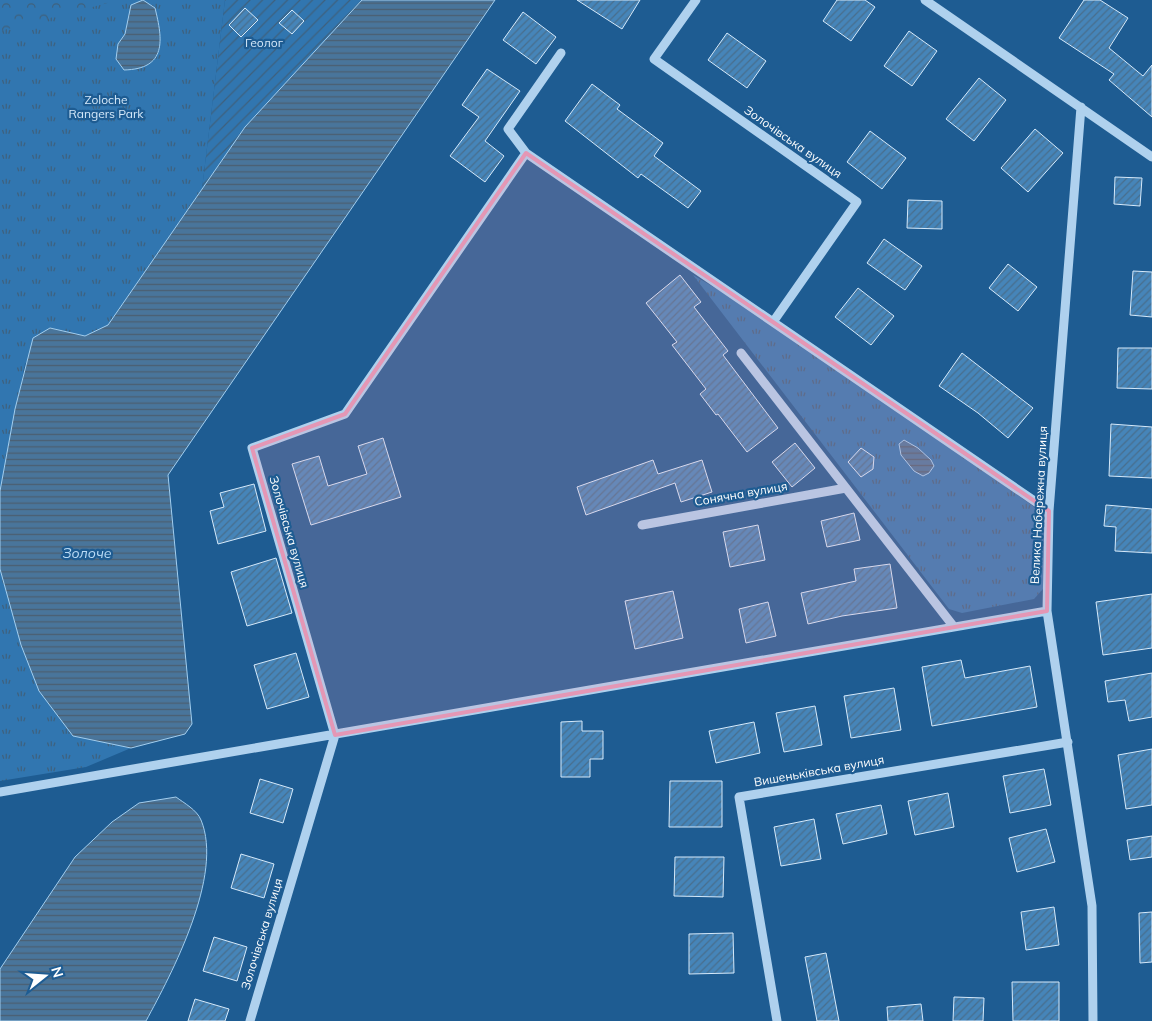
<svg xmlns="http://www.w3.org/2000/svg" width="1152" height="1021" viewBox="0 0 1152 1021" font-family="Mulish,sans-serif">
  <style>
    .grass { fill: url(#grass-tufts) }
    .forest { fill: url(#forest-crowns) }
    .garden { fill: url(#garden-furrows) }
    .water { fill: url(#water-rules); stroke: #a2ceef }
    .building { fill: url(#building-hatch); stroke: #d5e9fa }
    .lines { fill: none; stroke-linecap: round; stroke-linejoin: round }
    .minor { stroke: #afd1ee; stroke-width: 9 }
    .marked { fill: #e497b5; fill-opacity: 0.2; stroke: #e497b5; stroke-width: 4; stroke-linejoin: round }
    .labels { text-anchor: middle; stroke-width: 4.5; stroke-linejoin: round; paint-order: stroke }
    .park-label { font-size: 12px; fill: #d5e9fa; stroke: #1e5c92 }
    .street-label { font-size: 12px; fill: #fff; stroke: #1e5c92 }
    .water-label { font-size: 14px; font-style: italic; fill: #bbdbf5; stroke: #1e5c92 }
  </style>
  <defs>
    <pattern id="grass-tufts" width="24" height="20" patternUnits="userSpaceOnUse" patternTransform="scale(1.25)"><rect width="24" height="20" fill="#3176b0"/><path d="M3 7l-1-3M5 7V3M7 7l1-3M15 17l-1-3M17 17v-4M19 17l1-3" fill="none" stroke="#3e617e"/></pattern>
    <pattern id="forest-crowns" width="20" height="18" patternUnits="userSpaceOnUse" patternTransform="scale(1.25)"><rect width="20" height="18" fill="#3176b0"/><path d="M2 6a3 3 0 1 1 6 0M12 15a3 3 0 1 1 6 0" fill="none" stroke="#3e617e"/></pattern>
    <pattern id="garden-furrows" width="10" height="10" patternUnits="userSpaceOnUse" patternTransform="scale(1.25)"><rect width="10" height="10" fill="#3176b0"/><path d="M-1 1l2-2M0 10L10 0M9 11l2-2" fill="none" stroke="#3e617e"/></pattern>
    <pattern id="water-rules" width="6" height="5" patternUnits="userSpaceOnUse" patternTransform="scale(1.25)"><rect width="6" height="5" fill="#49759b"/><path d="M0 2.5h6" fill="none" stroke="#4b5e70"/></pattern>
    <pattern id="building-hatch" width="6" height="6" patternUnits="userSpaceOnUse" patternTransform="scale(1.25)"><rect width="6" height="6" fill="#4685b9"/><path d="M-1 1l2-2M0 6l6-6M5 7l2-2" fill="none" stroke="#486e8d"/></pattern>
  </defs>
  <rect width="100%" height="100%" fill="#1e5c92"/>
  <!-- grass -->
  <path class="grass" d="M0,0H225L202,189L108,325L85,336L50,328L25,364L0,491Z
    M693,275L785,329L1044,514L1043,589L1034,599L962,613L949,609Z
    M0,569L5,585L73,736L131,748L86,767L0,781Z"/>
  <!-- forest -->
  <path class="forest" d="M0,0H119L0,31Z"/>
  <!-- garden -->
  <path class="garden" d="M225,0H362L245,127L202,189Z"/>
  <!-- water -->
  <path class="water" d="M143,0L155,8C163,40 167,69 124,70L116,59L118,44L125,34L131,5Z
    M362,0H495L168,475L192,724L185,734L131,748L73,736L39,691L21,645L0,569V491L15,409L33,338L50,328L85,336L108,325L245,127Z
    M904,440L918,448L931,460L934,466L929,473L923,476L914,471L901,455L899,444Z
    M176,797C184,803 197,810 201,820C224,875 172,973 146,1021H0V969L75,857L112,822L139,803Z"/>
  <!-- building -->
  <path class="building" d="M577,0H640L622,29Z
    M837,0H865L875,7L851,41L823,21Z
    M1084,0H1100L1128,18L1109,48L1143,76L1152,65V117L1109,80L1114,74L1059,38Z
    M245,8L258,20L241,37L229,25Z
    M292,10L304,21L292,34L279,23Z
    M523,12L556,37L536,64L503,40Z
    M909,31L937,51L912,86L884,66Z
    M727,33L766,61L747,88L708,60Z
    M487,69L520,91L485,141L504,156L485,182L450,156L479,117L462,105Z
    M979,78L1006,100L974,141L946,119Z
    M592,84L620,105L617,109L663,143L654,156L701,191L688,208L641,174L638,178L565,121Z
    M1035,129L1063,153L1028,192L1001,168Z
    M870,131L906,158L882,189L847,162Z
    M1115,177L1142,178L1140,206L1114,204Z
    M908,200L942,201V229L907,228Z
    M884,239L922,266L905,290L867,263Z
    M1008,264L1037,287L1018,311L989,288Z
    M1133,271L1152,272V317L1130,315Z
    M680,275L701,302L694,307L728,351L723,355L778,428L747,452L718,414L716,415L700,394L706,389L672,345L677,342L646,303Z
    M858,288L894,316L871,345L835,317Z
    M1118,348H1152V389L1117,388Z
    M962,353L1033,408L1008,438L978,413L939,386Z
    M1111,424L1152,427V478L1109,476Z
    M383,438L401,497L311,525L292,464L319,456L328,486L367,474L358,446Z
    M795,443L815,468L792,487L772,462Z
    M861,448L874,457L873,469L861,477L848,462Z
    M653,460L658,474L702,460L712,492L681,502L675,483L586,515L577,487Z
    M254,484L266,531L218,544L210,511L224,507L220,493Z
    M1106,505L1152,509V553L1115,551L1116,527L1104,526Z
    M854,513L860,540L827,547L821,521Z
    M758,525L765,560L730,567L723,532Z
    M276,558L292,613L247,626L231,572Z
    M890,564L897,608L842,616L808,624L801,593L856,581L854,569Z
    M673,591L683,638L635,649L625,601Z
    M1152,594V648L1103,655L1096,602Z
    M768,602L776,636L746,643L739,609Z
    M296,653L309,697L267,709L254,665Z
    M961,660L965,678L1030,666L1037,707L932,726L922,667Z
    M1152,673V717L1129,721L1125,700L1108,702L1105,681Z
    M894,688L901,730L851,738L844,696Z
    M815,706L822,745L784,752L776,713Z
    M582,721V731H603V759H590V777H561V722Z
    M754,722L760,753L716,763L709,731Z
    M1152,749V805L1126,809L1118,755Z
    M1044,769L1051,805L1010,813L1003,776Z
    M260,779L293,789L283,823L250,813Z
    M670,781H722V827H669Z
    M948,793L954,827L915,835L908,801Z
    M881,805L887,834L843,844L836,814Z
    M814,819L821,859L781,866L774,827Z
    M1046,829L1055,862L1017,872L1009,838Z
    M1152,836V857L1130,860L1127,840Z
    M241,854L274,864L264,898L231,888Z
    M675,857H724L723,897L674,896Z
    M1054,907L1059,945L1026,950L1021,912Z
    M1152,912V962L1140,963L1139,913Z
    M733,933L734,973L689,974V934Z
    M214,937L247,947L237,981L203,971Z
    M826,953L839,1021H817L805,957Z
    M1012,982H1059V1021H1013Z
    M954,997L984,998L983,1021H953Z
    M195,999L229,1009L225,1021H188Z
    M921,1004L923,1021H888L887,1007Z"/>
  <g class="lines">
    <!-- minor -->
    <path class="minor" d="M696,0L654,59L857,202L773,322
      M925,0L1152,157
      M1081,107L1049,511L1047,611L1092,906L1093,1021
      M526,153L508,129L561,53
      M741,353L954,627
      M642,525L846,488
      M0,792L1047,611
      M250,1021L335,735L252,448L345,414L526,153L1049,511
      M777,1021L739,797L1068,742"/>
  </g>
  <!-- marked area -->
  <path class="marked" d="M526,153L1049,511L1047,611L335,735L252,448L345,414Z"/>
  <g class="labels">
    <!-- park labels -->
    <g class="park-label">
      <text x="264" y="47">Геолог</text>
      <text x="106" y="104">Zoloche<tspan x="106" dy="14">Rangers Park</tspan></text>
    </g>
    <!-- street labels -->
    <g class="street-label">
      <text transform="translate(793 142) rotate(35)" y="4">Золочівська вулиця</text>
      <text transform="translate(741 494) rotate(-10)" y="4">Сонячна вулиця</text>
      <text transform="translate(1039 505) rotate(-87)" y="4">Велика Набережна вулиця</text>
      <text transform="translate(289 532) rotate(74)" y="4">Золочівська вулиця</text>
      <text transform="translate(819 771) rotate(-10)" y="4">Вишеньківська вулиця</text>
      <text transform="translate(262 934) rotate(-73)" y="4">Золочівська вулиця</text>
    </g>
    <!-- water labels -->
    <g class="water-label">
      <text x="87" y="558">Золоче</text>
    </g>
  </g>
  <!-- north arrow -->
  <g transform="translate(45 976) rotate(73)" stroke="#1e5c92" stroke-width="4" paint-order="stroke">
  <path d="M0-4L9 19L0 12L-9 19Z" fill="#ffffff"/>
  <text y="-8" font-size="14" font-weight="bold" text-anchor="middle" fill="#ffffff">N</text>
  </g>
</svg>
